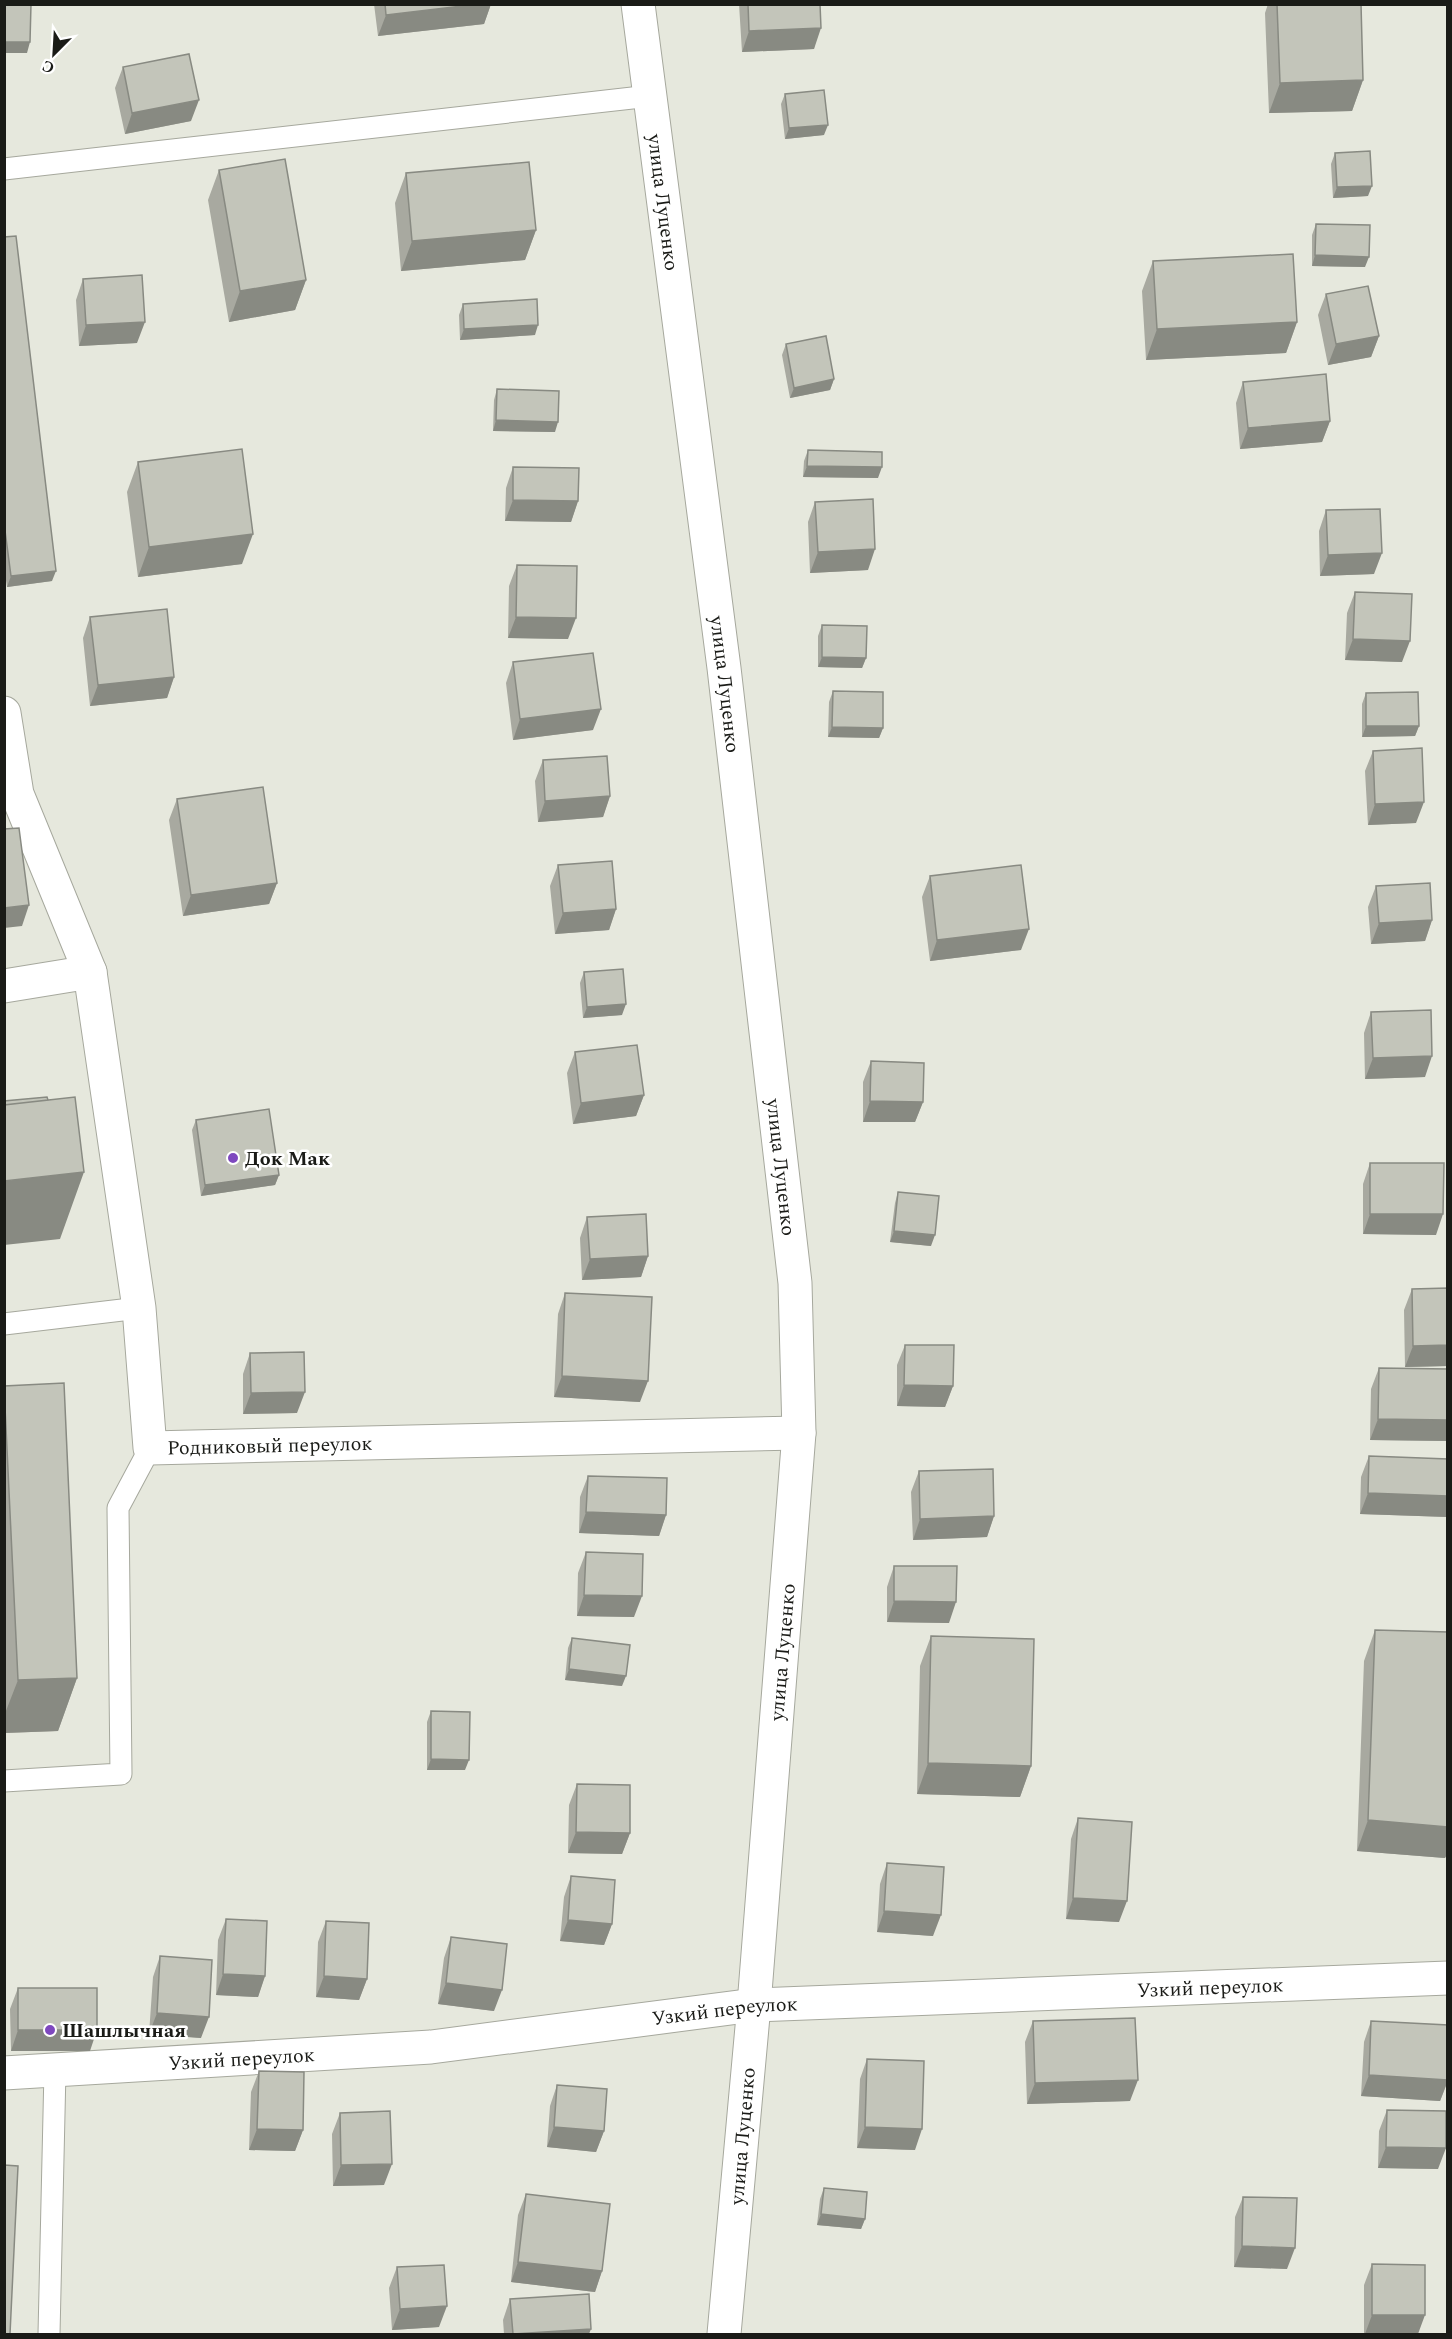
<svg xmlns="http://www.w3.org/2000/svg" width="1452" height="2339" viewBox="0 0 1452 2339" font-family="Spectral,serif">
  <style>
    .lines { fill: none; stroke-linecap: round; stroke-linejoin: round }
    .service-casing { stroke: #a6a89d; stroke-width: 23 }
    .minor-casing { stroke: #a6a89d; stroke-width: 35 }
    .service { stroke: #fff; stroke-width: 21 }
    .minor { stroke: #fff; stroke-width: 33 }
    .wall { fill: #a8a9a0 }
    .shaded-wall { fill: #888a82 }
    .building { fill: #c3c5ba; stroke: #888a82; stroke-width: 1.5 }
    .poi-dot { fill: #7e48bf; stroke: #fff; stroke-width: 2 }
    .labels { text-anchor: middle; stroke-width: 5; stroke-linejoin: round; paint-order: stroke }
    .street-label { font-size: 20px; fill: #1a1b17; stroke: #fff }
    .poi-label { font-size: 20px; font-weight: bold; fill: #1a1b17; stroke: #fff; text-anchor: start }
  </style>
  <rect width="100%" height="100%" fill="#e6e8dd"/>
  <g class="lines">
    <defs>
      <path id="service" d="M4,169L650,96
        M4,1324L139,1308
        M4,1781L121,1774L118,1508L150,1448
        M49,2334L55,2070"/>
      <g id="minor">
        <path id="s1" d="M638,4L724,668L795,1283L799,1433L754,2005L724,2334"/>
        <path d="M4,713L17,794L90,972"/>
        <path id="s2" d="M4,986L90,972L139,1308L150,1448L799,1433"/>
        <path id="s3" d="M4,2073L431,2047L754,2005L1448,1978"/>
      </g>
    </defs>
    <!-- service casing -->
    <use href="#service" class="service-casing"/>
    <!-- minor casing -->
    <use href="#minor" class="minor-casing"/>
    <!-- service -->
    <use href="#service" class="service"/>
    <!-- minor -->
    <use href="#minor" class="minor"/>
  </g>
  <!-- wall -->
  <path class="wall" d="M374,4H491L484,24L378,36Z
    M739,4H820L814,49L742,52Z
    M1268,4H1361L1363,80L1352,111L1269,113L1265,13Z
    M123,67L191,121L125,134L115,88Z
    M785,94L824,135L785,139L781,104Z
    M1335,153L1368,196L1333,198L1331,164Z
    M219,170L306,280L295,310L229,322L208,200Z
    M406,173L536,230L525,260L401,271L395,203Z
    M1316,224L1365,267L1312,266V235Z
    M4,237L52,581L7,587L4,567Z
    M1153,261L1297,322L1286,353L1146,360L1142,291Z
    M83,279L137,343L79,346L76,300Z
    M1326,294L1379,336L1371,357L1328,365L1318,315Z
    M463,304L535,335L460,340L459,315Z
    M786,344L834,379L830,390L790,398L782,355Z
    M1243,382L1330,421L1322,442L1240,449L1236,403Z
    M497,389L555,432L493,431L494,400Z
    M808,450L878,478L803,477L804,461Z
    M138,462L242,564L138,577L127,492Z
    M513,467L578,501L571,522L505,521L506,488Z
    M815,502L868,570L810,573L808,522Z
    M1326,510L1374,574L1320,576L1319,531Z
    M517,565L568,639L508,638L509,586Z
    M1355,592L1402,662L1345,660L1347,613Z
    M90,617L174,677L167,698L90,706L83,638Z
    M822,625L866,658L862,668L818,667V636Z
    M513,662L593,730L513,740L506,683Z
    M833,691L883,728L879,738L828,737L829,702Z
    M1366,693L1419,726L1415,736L1362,737V704Z
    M1373,751L1416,823L1368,825L1365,771Z
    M543,760L610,796L603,817L538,822L535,781Z
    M177,799L277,883L269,904L183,916L169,820Z
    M558,865L616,909L609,930L555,934L550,886Z
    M930,876L1021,950L930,961L922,897Z
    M1376,886L1432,920L1425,941L1371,944L1368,907Z
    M584,972L622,1015L583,1018L580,983Z
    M1371,1012L1425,1077L1365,1079L1364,1033Z
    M575,1052L644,1095L636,1116L573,1124L567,1073Z
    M871,1061L923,1102L915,1122H863V1082Z
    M196,1120L279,1175L275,1185L201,1196L192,1130Z
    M1370,1163L1436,1235L1363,1234V1184Z
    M898,1192L931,1246L890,1242L895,1203Z
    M587,1217L648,1256L641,1277L582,1280L580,1238Z
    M1448,1288V1366L1405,1367L1404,1310L1412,1289Z
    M565,1293L640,1402L554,1397L558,1314Z
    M905,1345L953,1386L945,1407L897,1406V1365Z
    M250,1353L297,1413L243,1414V1374Z
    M1379,1368L1448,1369V1441L1370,1440L1371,1389Z
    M4,1386L77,1678L58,1731L4,1733Z
    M1369,1456L1448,1459V1517L1360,1514L1361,1477Z
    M919,1471L994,1516L987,1537L913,1540L911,1492Z
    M588,1476L666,1515L659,1536L579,1533L580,1497Z
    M586,1552L634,1617L577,1616L578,1573Z
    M894,1566L949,1623L887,1622V1587Z
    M1375,1630L1448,1632V1852L1445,1858L1357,1851L1364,1661Z
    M931,1636L1031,1766L1020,1797L917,1794L920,1666Z
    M572,1638L622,1686L565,1680L568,1648Z
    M431,1711L465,1770H427V1722Z
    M577,1784L630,1833L622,1854L568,1853L569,1805Z
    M1078,1818L1119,1922L1066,1919L1071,1839Z
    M887,1863L933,1936L877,1932L880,1884Z
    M571,1876L612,1924L604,1945L560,1941L564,1897Z
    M226,1919L265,1976L258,1997L216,1995L218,1940Z
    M326,1921L367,1979L359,2000L316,1997L318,1942Z
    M451,1937L494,2011L438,2004L444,1958Z
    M160,1956L201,2038L149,2034L153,1977Z
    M18,1988L90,2051H11L10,2009Z
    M1033,2021L1130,2101L1027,2104L1025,2042Z
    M1371,2021L1448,2025V2081L1440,2101L1361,2096L1364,2042Z
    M867,2059L915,2150L857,2148L860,2079Z
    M259,2071L303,2130L295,2151L249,2150L251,2092Z
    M557,2085L604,2131L596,2152L547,2147L550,2106Z
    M1387,2110L1438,2169L1378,2168L1379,2131Z
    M340,2113L384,2185L333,2186L332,2134Z
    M824,2188L865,2219L861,2229L817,2225L820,2199Z
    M526,2194L602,2271L595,2292L511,2282L518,2215Z
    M1243,2197L1287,2269L1234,2267L1235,2217Z
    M1372,2264L1418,2334H1364V2285Z
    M397,2267L439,2327L392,2330L389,2288Z
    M510,2299L589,2334H504L503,2320Z"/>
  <!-- shaded-wall -->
  <path class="shaded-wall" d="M479,4H491L484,24L378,36L386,15Z
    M821,28L814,49L742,52L749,31Z
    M4,42H30L27,53H4Z
    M1363,80L1352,111L1269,113L1280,83Z
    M199,100L191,121L125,134L132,113Z
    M828,125L824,135L785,139L789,128Z
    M1372,186L1368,196L1333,198L1337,187Z
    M536,230L525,260L401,271L412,241Z
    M1315,255L1369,257L1365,267L1312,266Z
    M306,280L295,310L229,322L240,291Z
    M145,322L137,343L79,346L86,325Z
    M1297,322L1286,353L1146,360L1157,329Z
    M538,325L535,335L460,340L464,329Z
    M1379,336L1371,357L1328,365L1336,344Z
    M834,379L830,390L790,398L794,388Z
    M496,420L558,422L555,432L493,431Z
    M1330,421L1322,442L1240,449L1248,428Z
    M807,466L882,467L878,478L803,477Z
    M513,500L578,501L571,522L505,521Z
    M253,534L242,564L138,577L149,547Z
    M875,549L868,570L810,573L818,552Z
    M1382,553L1374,574L1320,576L1328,555Z
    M56,571L52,581L7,587L11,576Z
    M516,617L576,618L568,639L508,638Z
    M1353,639L1410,641L1402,662L1345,660Z
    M822,657L866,658L862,668L818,667Z
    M174,677L167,698L90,706L98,685Z
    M601,709L593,730L513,740L520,719Z
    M1366,726H1419L1415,736L1362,737Z
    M832,727L883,728L879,738L828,737Z
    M610,796L603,817L538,822L545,801Z
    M1424,802L1416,823L1368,825L1375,804Z
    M277,883L269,904L183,916L191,895Z
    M29,905L22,926L4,928V908Z
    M616,909L609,930L555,934L563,913Z
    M1432,920L1425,941L1371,944L1379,923Z
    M1029,929L1021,950L930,961L937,940Z
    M626,1004L622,1015L583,1018L587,1007Z
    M1432,1056L1425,1077L1365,1079L1373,1058Z
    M644,1095L636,1116L573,1124L581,1103Z
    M870,1101L923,1102L915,1122H863Z
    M84,1172L60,1239L4,1245V1181Z
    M279,1175L275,1185L201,1196L205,1185Z
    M1370,1214H1443L1436,1235L1363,1234Z
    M894,1231L935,1235L931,1246L890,1242Z
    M648,1256L641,1277L582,1280L590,1259Z
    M1448,1345V1366L1405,1367L1413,1346Z
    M562,1376L648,1381L640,1402L554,1397Z
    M904,1385L953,1386L945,1407L897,1406Z
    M305,1392L297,1413L243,1414L251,1393Z
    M1378,1419L1448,1420V1441L1370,1440Z
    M1368,1493L1448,1496V1517L1360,1514Z
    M586,1512L666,1515L659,1536L579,1533Z
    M994,1516L987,1537L913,1540L920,1519Z
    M584,1595L642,1596L634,1617L577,1616Z
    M894,1601L956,1602L949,1623L887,1622Z
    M569,1669L626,1676L622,1686L565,1680Z
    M77,1678L58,1731L4,1733V1716L18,1680Z
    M431,1759L469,1760L465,1770H427Z
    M928,1763L1031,1766L1020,1797L917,1794Z
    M1368,1820L1448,1827V1852L1445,1858L1357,1851Z
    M576,1832L630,1833L622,1854L568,1853Z
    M1073,1898L1127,1901L1119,1922L1066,1919Z
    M884,1911L941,1915L933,1936L877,1932Z
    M568,1920L612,1924L604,1945L560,1941Z
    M223,1974L265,1976L258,1997L216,1995Z
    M324,1976L367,1979L359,2000L316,1997Z
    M446,1983L502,1990L494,2011L438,2004Z
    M157,2013L209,2017L201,2038L149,2034Z
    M18,2030H97L90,2051H11Z
    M1369,2075L1448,2080L1440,2101L1361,2096Z
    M1138,2080L1130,2101L1027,2104L1035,2083Z
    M554,2127L604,2131L596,2152L547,2147Z
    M865,2127L922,2129L915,2150L857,2148Z
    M257,2129L303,2130L295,2151L249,2150Z
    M1386,2147L1446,2148L1438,2169L1378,2168Z
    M392,2164L384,2185L333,2186L341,2165Z
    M821,2214L865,2219L861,2229L817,2225Z
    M1242,2246L1295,2248L1287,2269L1234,2267Z
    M518,2262L602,2271L595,2292L511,2282Z
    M447,2306L439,2327L392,2330L400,2309Z
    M1372,2315H1425L1418,2334H1365Z
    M591,2329L589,2334H513Z"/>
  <!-- building -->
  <path class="building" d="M4,4H31L30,42H4Z
    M385,4H479L386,15Z
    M748,4H820L821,28L749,31Z
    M1277,4H1361L1363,80L1280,83Z
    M189,54L199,100L132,113L123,67Z
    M824,90L828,125L789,128L785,94Z
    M1370,151L1372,186L1337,187L1335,153Z
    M285,159L306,280L240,291L219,170Z
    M529,162L536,230L412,241L406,173Z
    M1316,224L1370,225L1369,257L1315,255Z
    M16,236L56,571L11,576L4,523V237Z
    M1293,254L1297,322L1157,329L1153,261Z
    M142,275L145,322L86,325L83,279Z
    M1368,286L1379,336L1336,344L1326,294Z
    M537,299L538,325L464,329L463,304Z
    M826,336L834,379L794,388L786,344Z
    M1326,374L1330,421L1248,428L1243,382Z
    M497,389L559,391L558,422L496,420Z
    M242,449L253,534L149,547L138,462Z
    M808,450L882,452V467L807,466Z
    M513,467L579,468L578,501L513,500Z
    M873,499L875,549L818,552L815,502Z
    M1380,509L1382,553L1328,555L1326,510Z
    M517,565L577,566L576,618L516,617Z
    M1355,592L1412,594L1410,641L1353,639Z
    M167,609L174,677L98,685L90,617Z
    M822,625L867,626L866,658L822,657Z
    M593,653L601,709L520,719L513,662Z
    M833,691L883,692V728L832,727Z
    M1418,692L1419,726H1366V693Z
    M1422,748L1424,802L1375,804L1373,751Z
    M607,756L610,796L545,801L543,760Z
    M263,787L277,883L191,895L177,799Z
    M19,828L29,905L4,908V829Z
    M612,861L616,909L563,913L558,865Z
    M1021,865L1029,929L937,940L930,876Z
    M1430,883L1432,920L1379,923L1376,886Z
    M623,969L626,1004L587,1007L584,972Z
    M1431,1010L1432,1056L1373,1058L1371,1012Z
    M637,1045L644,1095L581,1103L575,1052Z
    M871,1061L924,1063L923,1102L870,1101Z
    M47,1097L48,1100L4,1105V1101Z
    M75,1097L84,1172L4,1181V1105Z
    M269,1109L279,1175L205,1185L196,1120Z
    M1370,1163H1444L1443,1214H1370Z
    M898,1192L939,1196L935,1235L894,1231Z
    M646,1214L648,1256L590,1259L587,1217Z
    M1448,1288V1345L1413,1346L1412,1289Z
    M565,1293L652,1297L648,1381L562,1376Z
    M905,1345H954L953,1386L904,1385Z
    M304,1352L305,1392L251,1393L250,1353Z
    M1379,1368L1448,1369V1420L1378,1419Z
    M64,1383L77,1678L18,1680L4,1386Z
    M1369,1456L1448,1459V1496L1368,1493Z
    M993,1469L994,1516L920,1519L919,1471Z
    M588,1476L667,1478L666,1515L586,1512Z
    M586,1552L643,1554L642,1596L584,1595Z
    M894,1566H957L956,1602L894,1601Z
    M1375,1630L1448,1632V1827L1368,1820Z
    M931,1636L1034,1639L1031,1766L928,1763Z
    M572,1638L630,1645L626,1676L569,1669Z
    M431,1711L470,1712L469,1760L431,1759Z
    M577,1784L630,1785V1833L576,1832Z
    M1078,1818L1132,1822L1127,1901L1073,1898Z
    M887,1863L944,1867L941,1915L884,1911Z
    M571,1876L615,1880L612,1924L568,1920Z
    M226,1919L267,1921L265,1976L223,1974Z
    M326,1921L369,1923L367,1979L324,1976Z
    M451,1937L507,1944L502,1990L446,1983Z
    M160,1956L212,1960L209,2017L157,2013Z
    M18,1988H97V2030H18Z
    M1135,2018L1138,2080L1035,2083L1033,2021Z
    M1371,2021L1448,2025V2080L1369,2075Z
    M867,2059L924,2061L922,2129L865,2127Z
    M259,2071L304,2072L303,2130L257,2129Z
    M557,2085L607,2089L604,2131L554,2127Z
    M1387,2110L1446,2111V2148L1386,2147Z
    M390,2111L392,2164L341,2165L340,2113Z
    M4,2165L18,2166L10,2334H4Z
    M824,2188L867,2192L865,2219L821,2214Z
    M526,2194L610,2204L602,2271L518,2262Z
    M1243,2197L1297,2198L1295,2248L1242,2246Z
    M1372,2264L1425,2265V2315H1372Z
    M444,2265L447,2306L400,2309L397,2267Z
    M589,2294L591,2329L513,2334L510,2299Z"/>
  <!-- markers -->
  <g class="poi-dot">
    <circle cx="233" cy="1158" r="6"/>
    <circle cx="50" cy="2030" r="6"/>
  </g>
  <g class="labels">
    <!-- street labels -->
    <g class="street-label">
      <text dy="7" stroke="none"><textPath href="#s1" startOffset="200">улица Луценко</textPath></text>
      <text dy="7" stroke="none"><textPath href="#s1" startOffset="686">улица Луценко</textPath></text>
      <text dy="7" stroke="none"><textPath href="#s1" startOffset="1172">улица Луценко</textPath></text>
      <text dy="7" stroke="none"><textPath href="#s2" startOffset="687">Родниковый переулок</textPath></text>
      <text transform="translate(782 1652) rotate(-85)" y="7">улица Луценко</text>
      <text dy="7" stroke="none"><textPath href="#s3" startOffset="1210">Узкий переулок</textPath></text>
      <text dy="7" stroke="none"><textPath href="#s3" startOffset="724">Узкий переулок</textPath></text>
      <text dy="7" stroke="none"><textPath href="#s3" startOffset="238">Узкий переулок</textPath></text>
      <text transform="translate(742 2136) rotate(-85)" y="7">улица Луценко</text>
    </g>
    <!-- poi labels -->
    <g class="poi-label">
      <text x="245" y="1165">Док Мак</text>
      <text x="62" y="2037">Шашлычная</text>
    </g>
  </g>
  <!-- border -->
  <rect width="1452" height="2339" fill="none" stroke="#1a1b17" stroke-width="12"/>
  <!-- north arrow -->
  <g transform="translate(54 54) rotate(204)" stroke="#ffffff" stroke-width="4.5" paint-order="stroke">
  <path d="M0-4.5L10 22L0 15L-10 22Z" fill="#1a1b17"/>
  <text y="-9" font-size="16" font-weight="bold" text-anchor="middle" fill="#1a1b17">С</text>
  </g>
</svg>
